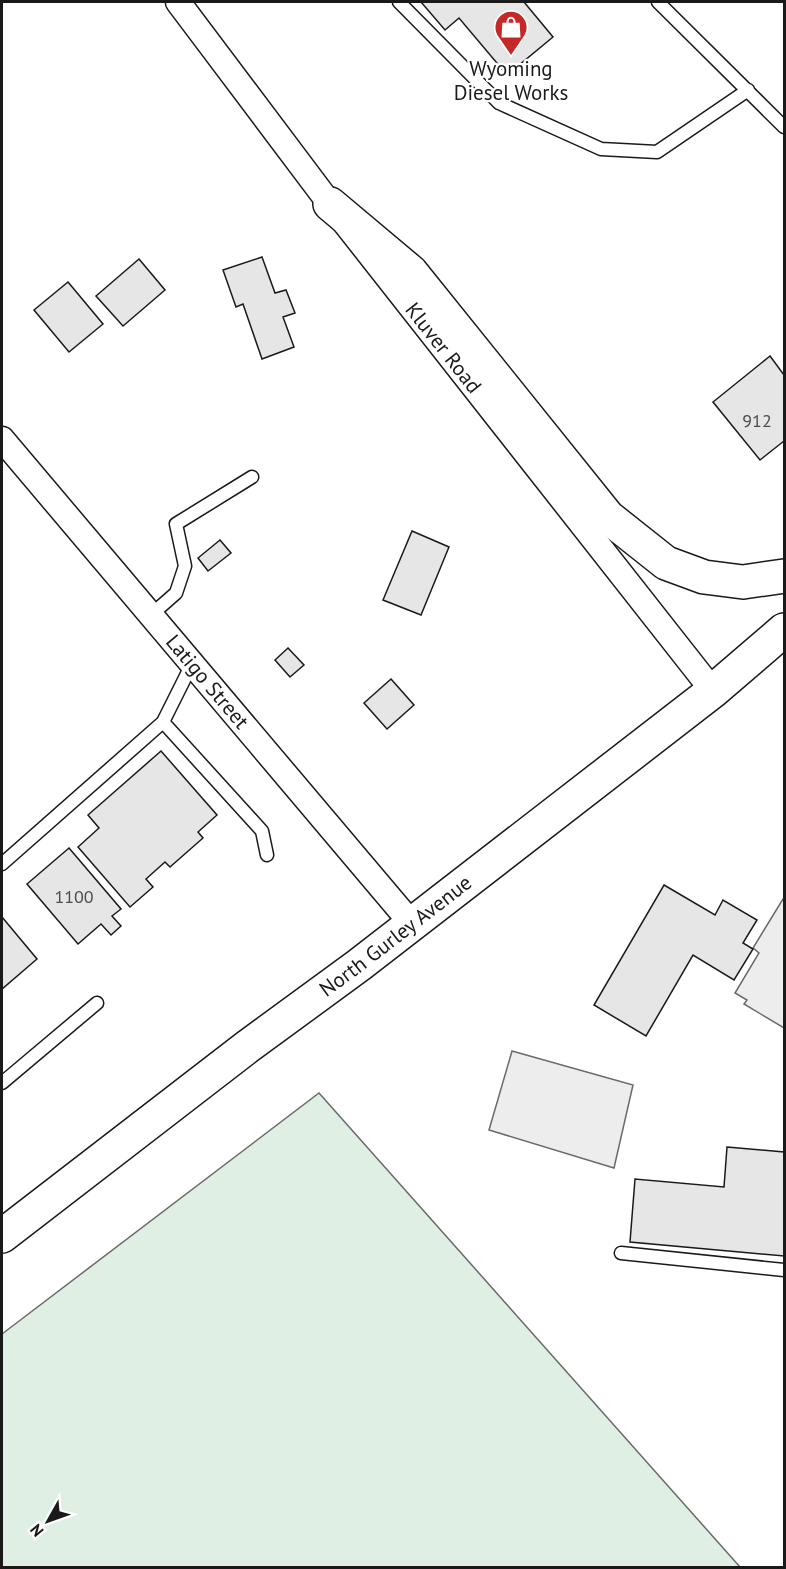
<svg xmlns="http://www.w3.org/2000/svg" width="786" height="1569" viewBox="0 0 786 1569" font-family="'PT Sans',sans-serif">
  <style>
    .green { fill: #e0efe3; stroke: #6a6a6a; stroke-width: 1.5 }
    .parking { fill: #ededed; stroke: #6a6a6a; stroke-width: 1.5 }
    .building { fill: #e6e6e6; stroke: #1a1a1a; stroke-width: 1.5 }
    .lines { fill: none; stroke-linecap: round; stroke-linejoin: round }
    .lane-casing { stroke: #1a1a1a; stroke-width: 15 }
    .street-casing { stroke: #1a1a1a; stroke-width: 27 }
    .secondary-casing { stroke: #1a1a1a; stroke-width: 36 }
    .lane { stroke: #fff; stroke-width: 12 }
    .street { stroke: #fff; stroke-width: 24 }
    .secondary { stroke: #fff; stroke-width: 33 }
    .labels { text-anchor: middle; stroke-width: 4.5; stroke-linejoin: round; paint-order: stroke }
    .number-label { font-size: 18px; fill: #4d4d4d }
    .poi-label { font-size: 21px; fill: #1a1a1a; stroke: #fff }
    .street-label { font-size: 21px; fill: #1a1a1a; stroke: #fff }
  </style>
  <rect width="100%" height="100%" fill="#fff"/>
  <!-- green -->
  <path class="green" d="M319,1093L740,1567H2V1334Z"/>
  <!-- parking -->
  <path class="parking" d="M783,899H784V1028L744,1004L747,1000L735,993L759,953L753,948Z
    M512,1051L633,1085L614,1168L489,1130Z"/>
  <!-- building -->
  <path class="building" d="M421,2H524L553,37L507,75L459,18L445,30Z
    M262,257L275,293L286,290L295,313L283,317L294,347L262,359L243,304L236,307L223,270Z
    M139,259L165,290L123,326L96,296Z
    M68,282L103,324L69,352L34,310Z
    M770,356L784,375V441L760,460L713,402Z
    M412,531L449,547L421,615L383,600Z
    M220,540L231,553L208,571L198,558Z
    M288,648L304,665L290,677L275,660Z
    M391,679L414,705L387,729L364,703Z
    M161,751L217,815L198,832L203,838L170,867L165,862L146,879L153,887L130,907L78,847L99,828L88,815Z
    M69,848L121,909L112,916L121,926L111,935L101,924L78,944L27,884Z
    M664,885L715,915L723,900L757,920L743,943L753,949L734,980L693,955L646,1036L594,1005Z
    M2,917L37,959L2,989Z
    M727,1147L784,1152V1256L630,1242L635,1179L724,1187Z"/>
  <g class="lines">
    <defs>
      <path id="lane" d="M399,2L499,103L601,149L657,152L748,90
        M658,2L784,127
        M151,615L176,593L185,566L176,524L252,477
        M163,722L262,831L267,855
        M2,864L163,722L192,664
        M2,1083L97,1003
        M621,1253L784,1270"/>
      <g id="street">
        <path id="s1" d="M178,2L330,204L713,691"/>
        <path id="s2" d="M2,439L412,924"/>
      </g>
      <g id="secondary">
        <path d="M330,204L411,272L608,517L666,563L704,577L743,582L784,576"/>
        <path id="s3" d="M2,1236L247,1047L359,965L713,691L784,630"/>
      </g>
    </defs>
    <!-- lane casing -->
    <use href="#lane" class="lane-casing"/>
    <!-- street casing -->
    <use href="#street" class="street-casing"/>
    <!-- secondary casing -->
    <use href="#secondary" class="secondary-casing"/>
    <!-- lane -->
    <use href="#lane" class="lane"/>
    <!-- street -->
    <use href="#street" class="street"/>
    <!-- secondary -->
    <use href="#secondary" class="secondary"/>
  </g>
  <!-- icons -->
  <defs>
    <symbol id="shop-pin" viewBox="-11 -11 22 30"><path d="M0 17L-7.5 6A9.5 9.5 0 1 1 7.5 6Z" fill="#c62828" stroke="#fff"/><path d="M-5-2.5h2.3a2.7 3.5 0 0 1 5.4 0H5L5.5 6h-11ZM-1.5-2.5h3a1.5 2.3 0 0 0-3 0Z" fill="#fff"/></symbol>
  </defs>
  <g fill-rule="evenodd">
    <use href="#shop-pin" x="492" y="8" width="38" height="52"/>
  </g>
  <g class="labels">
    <!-- number labels -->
    <g class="number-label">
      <text x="757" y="427">912</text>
      <text x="74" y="903">1100</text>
    </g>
    <!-- poi labels -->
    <g class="poi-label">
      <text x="511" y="76">Wyoming<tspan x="511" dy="24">Diesel Works</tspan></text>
    </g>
    <!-- street labels -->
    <g class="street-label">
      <text dy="7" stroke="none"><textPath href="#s1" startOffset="436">Kluver Road</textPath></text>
      <text dy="7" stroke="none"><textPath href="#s2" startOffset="318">Latigo Street</textPath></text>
      <text dy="7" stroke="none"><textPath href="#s3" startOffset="495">North Gurley Avenue</textPath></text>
    </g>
  </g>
  <!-- border -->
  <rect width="786" height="1569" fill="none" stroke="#1a1a1a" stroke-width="6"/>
  <!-- north arrow -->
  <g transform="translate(48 1521) rotate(230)" stroke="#ffffff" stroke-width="4.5" paint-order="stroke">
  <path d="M0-4.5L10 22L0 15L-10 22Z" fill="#1a1a1a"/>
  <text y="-9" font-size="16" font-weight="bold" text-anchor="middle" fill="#1a1a1a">N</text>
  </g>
</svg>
